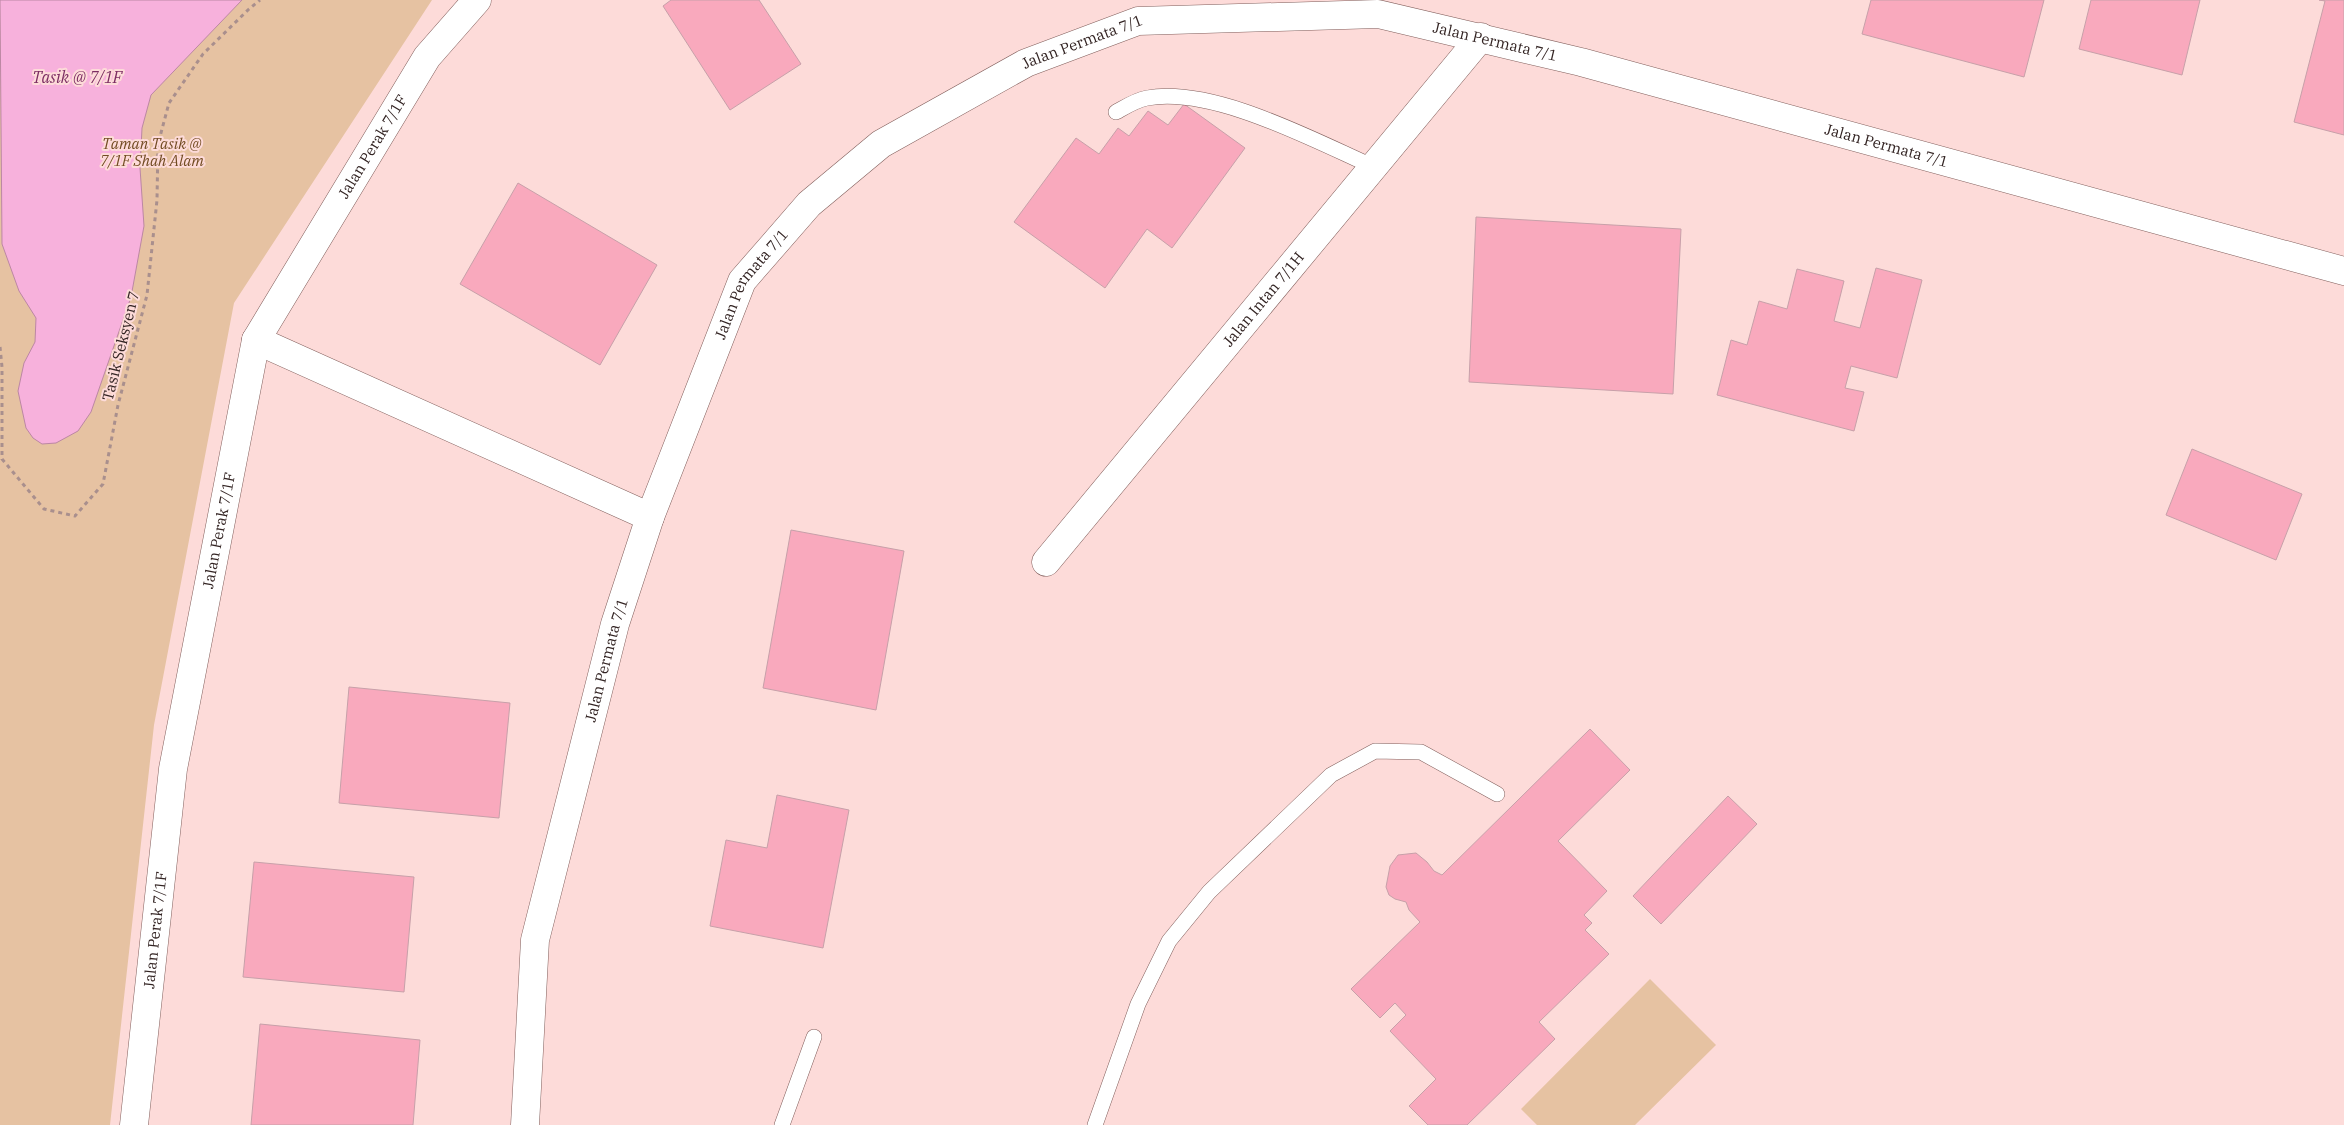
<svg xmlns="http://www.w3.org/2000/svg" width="2344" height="1125" viewBox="0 0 2344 1125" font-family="'IBM Plex Serif',serif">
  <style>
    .green { fill: #e6c2a2 }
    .water { fill: #f7b1dc; stroke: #bc87a4 }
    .building { fill: #f9a9bd; stroke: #c7a0a9 }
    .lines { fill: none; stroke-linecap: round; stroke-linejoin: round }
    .lane-casing { stroke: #825f5c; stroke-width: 16 }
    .street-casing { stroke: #825f5c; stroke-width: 29 }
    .path { stroke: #a98f8d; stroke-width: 3; stroke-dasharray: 4 4; stroke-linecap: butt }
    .lane { stroke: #fff; stroke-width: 15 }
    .street { stroke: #fff; stroke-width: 28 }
    .labels { text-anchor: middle; stroke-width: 4; stroke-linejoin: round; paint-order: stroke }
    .street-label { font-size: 15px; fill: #332423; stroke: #fddbd9 }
    .park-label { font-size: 15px; font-style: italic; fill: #724b22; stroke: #fddbd9 }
    .water-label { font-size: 16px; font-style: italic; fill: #7c2d63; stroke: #fddbd9 }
  </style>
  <rect width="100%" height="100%" fill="#fddbd9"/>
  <!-- green -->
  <path class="green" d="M0,0H432L234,303L154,725L110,1125H0Z
    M1650,979L1716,1045L1635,1125H1537L1521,1109Z"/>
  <!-- water -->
  <path class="water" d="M0,0H242L151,95L142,128L140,168L144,226L131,297L91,412L78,431L56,443L42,444L33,438L26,428L18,391L24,363L35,342L36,318L19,291L2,244Z"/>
  <!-- building -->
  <path class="building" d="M671,0H759L801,64L730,110L663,6Z
    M1871,0H2044L2024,77L1862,34Z
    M2091,0H2200L2182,75L2079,49Z
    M2319,0H2344V135L2294,122L2325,1Z
    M1184,104L1245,148L1172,248L1147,229L1105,288L1014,222L1076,138L1099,154L1118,128L1129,136L1148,111L1168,125Z
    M518,183L657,265L600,365L460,284Z
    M1476,217L1681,229L1673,394L1469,382Z
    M1876,268L1922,280L1897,378L1851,366L1845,388L1864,392L1854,431L1717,395L1731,340L1747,345L1759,301L1787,309L1797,269L1844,281L1834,321L1860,328Z
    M2192,449L2302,494L2276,560L2166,515Z
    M791,530L904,551L876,710L763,688Z
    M349,687L510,703L499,818L339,803Z
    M1590,729L1630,770L1558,841L1607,891L1584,915L1592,923L1585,930L1609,954L1539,1022L1555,1039L1467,1125H1428L1409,1106L1436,1079L1390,1031L1406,1015L1395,1003L1380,1018L1351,989L1420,922L1409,910L1406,902L1395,899L1389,895L1386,887L1390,866L1398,855L1416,853L1427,862L1434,871L1442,875Z
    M777,795L849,810L823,948L710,926L726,840L767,848Z
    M1728,796L1757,824L1661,924L1633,896Z
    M254,862L414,877L404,992L243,977Z
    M260,1024L420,1040L413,1125H251Z"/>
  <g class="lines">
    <defs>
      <path id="lane" d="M1116,112C1125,107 1136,100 1147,98C1213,86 1313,140 1374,167
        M782,1125L814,1037
        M1095,1125L1138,1004L1169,941L1209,892L1331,775L1375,751L1421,752L1497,794"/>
      <g id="street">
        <path d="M256,340L650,517"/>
        <path id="s1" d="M1046,562L1481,37"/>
        <path id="s2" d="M134,1125L173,769L256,340L427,57L477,0"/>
        <path id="s3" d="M525,1125L535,940L615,624L650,517L742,281L809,204L881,144L1026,63L1138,21L1378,14L1581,62L2344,271"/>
      </g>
    </defs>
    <!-- lane casing -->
    <use href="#lane" class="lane-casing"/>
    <!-- street casing -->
    <use href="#street" class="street-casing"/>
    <!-- path -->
    <path class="path" d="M0,347L2,367V459L44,509L75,516L103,484L118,405L147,295L157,200L158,144L169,103L203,54L249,9L260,0"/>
    <!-- lane -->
    <use href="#lane" class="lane"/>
    <!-- street -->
    <use href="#street" class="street"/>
  </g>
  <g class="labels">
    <!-- street labels -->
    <g class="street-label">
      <text dy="5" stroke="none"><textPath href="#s3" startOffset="1719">Jalan Permata 7/1</textPath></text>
      <text dy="5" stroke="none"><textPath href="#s3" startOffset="1299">Jalan Permata 7/1</textPath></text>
      <text dy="5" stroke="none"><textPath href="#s3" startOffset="2124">Jalan Permata 7/1</textPath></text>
      <text dy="5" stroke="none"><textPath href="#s2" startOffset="1021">Jalan Perak 7/1F</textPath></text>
      <text dy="5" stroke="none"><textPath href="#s3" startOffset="879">Jalan Permata 7/1</textPath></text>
      <text dy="5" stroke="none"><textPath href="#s1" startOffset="341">Jalan Intan 7/1H</textPath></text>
      <text transform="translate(121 346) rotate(-76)" y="5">Tasik Seksyen 7</text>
      <text dy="5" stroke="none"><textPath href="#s2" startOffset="601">Jalan Perak 7/1F</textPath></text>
      <text dy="5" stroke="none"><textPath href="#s3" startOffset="474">Jalan Permata 7/1</textPath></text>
      <text dy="5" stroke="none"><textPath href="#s2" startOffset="196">Jalan Perak 7/1F</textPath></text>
    </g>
    <!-- park labels -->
    <g class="park-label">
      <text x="152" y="149">Taman Tasik @<tspan x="152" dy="17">7/1F Shah Alam</tspan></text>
    </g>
    <!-- water labels -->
    <g class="water-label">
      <text x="77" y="83">Tasik @ 7/1F</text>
    </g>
  </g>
</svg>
